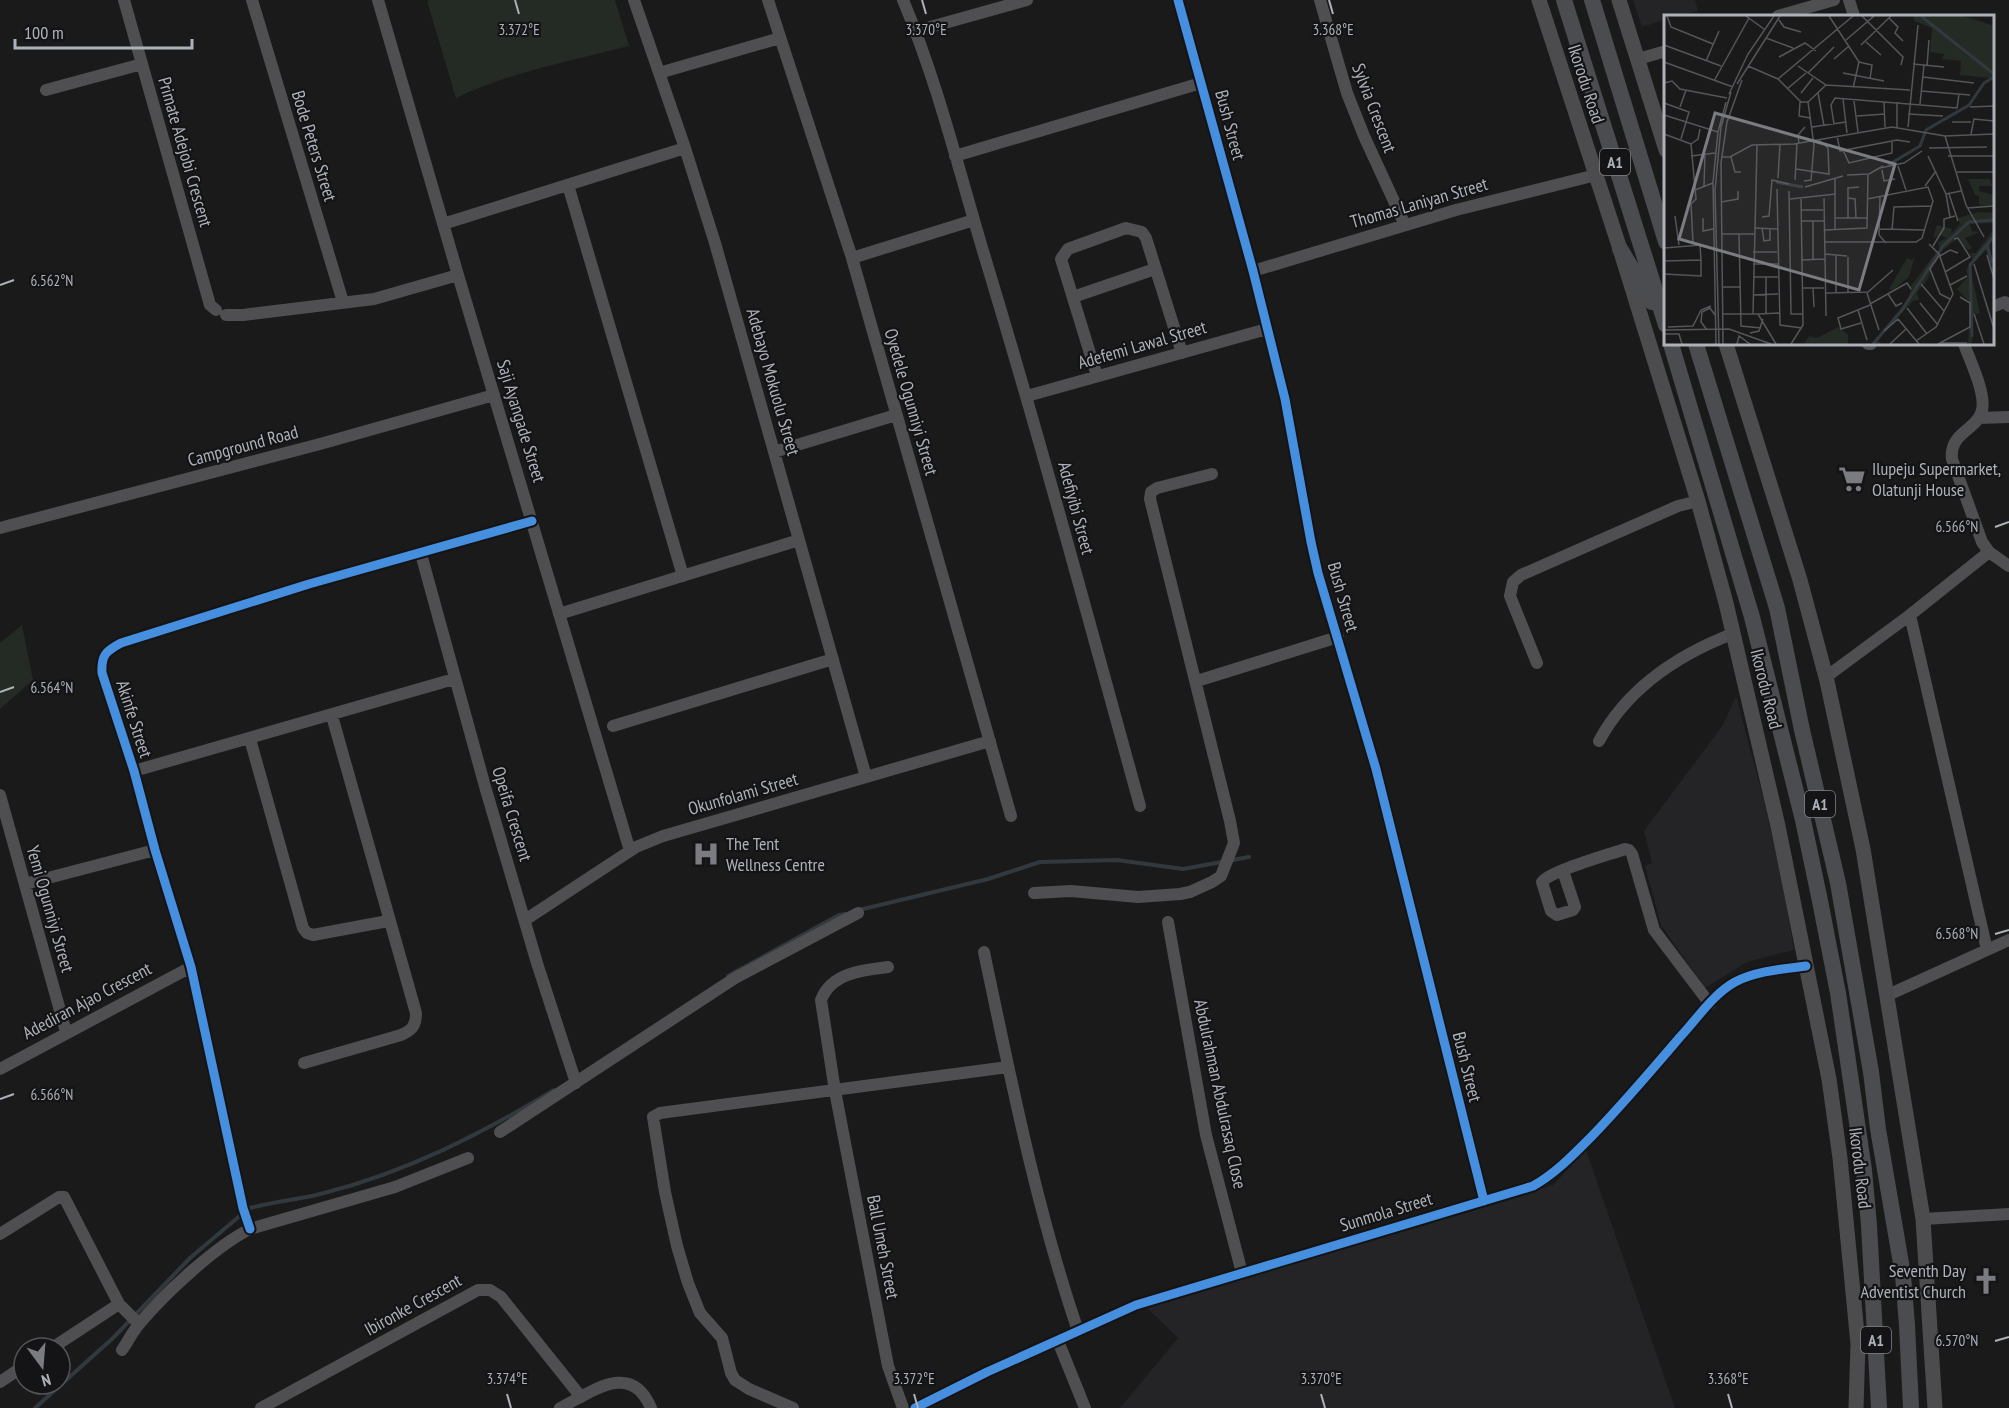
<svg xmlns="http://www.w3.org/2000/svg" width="2009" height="1408" viewBox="0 0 2009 1408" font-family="'PT Sans Narrow',sans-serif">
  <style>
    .built { fill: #242426 }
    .green { fill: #242a24 }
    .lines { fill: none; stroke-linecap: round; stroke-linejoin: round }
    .stream { stroke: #32393e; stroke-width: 4 }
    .minor { stroke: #4f4f52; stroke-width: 12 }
    .major { stroke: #4c4c4e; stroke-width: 15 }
    .highway { stroke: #4b4c4f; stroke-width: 16 }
    .cycleway-casing { stroke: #141416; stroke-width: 13 }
    .cycleway { stroke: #468fdf; stroke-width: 9 }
    .ticks { fill: none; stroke: #adb1b9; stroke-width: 2 }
    .labels { text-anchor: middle; stroke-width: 4.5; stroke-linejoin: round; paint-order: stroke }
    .shield { fill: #141416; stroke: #7f8288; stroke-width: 1.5 }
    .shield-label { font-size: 16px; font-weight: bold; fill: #adb1b9 }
    .street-label { font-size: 18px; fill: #adb1b9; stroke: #141416 }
    .poi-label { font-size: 18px; fill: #adb1b9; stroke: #141416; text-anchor: start }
    .inset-river { fill: none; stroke: #32393e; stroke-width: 3 }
    .inset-road { fill: none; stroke: #55565a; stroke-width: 1.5 }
    .view { fill: #7a7c81; fill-opacity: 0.15; stroke: #7a7c81; stroke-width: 3 }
    .inset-edge { fill: none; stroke: #adb1b9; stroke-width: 3 }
    .ticks-label { font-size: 15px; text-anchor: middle; fill: #adb1b9; stroke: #141416; stroke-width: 4.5; stroke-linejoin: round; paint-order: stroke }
  </style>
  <rect width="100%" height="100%" fill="#1a1a1a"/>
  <!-- built -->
  <path class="built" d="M1633,0H1695L1698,11L1678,16H1666L1665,20L1642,27Z
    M1736,696L1766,808L1785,897L1794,950L1747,962L1705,988L1661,925L1645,866L1652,863L1644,831L1723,725Z
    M1586,1150L1675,1408H1120L1178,1338L1146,1307L1553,1185Z"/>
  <!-- green -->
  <path class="green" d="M430,0H615L629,46C571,61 510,72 456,98L427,1Z
    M22,625L33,680L0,709V643Z"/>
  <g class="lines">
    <!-- stream -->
    <path class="stream" d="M859,910L988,879L1040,862L1117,860L1183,869L1249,857
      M728,976L839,915L846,914
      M247,1209C272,1201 299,1200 324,1193C407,1172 481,1134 554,1090
      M35,1408L113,1338L190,1258L242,1214"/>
    <!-- minor -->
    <path class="minor" d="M124,0L210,305L216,310
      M252,0L343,302
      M378,0L458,275L630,851
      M634,0L685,148L715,243L866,777
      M768,0L852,258L1011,816
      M903,0C937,81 958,167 983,251C1039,435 1089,621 1140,806
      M1178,0L1253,271L1285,399L1311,542L1318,573L1376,769L1484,1201
      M1320,0L1347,93L1364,136L1405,225
      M1849,0L1854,16
      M1778,16L1834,0
      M916,31L1027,0
      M1638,59L1666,51
      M659,73L780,38
      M46,90L142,64
      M955,156L1201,83
      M568,185L683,576
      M443,224L685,148
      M852,258L974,220
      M1253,271L1456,210L1596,175
      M1073,297L1155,269
      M1992,307L2005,302L2009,306
      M226,315H243L374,299L458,275
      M1868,344H1871
      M1964,344C1970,361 1986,393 1982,410C1977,431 1949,432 1952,459L1982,542L1989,552L2009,566
      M1097,376L1061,259L1068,249L1126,228L1142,232L1146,238L1182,353
      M1027,396L1267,329
      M1979,418L2009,417
      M774,452L896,415
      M0,528L320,444L494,395
      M421,554L486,790L537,963L576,1083
      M559,614L799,540
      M1910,615L1987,950
      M1537,663L1510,596L1513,582L1521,575L1678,506L1698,501
      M1826,677L1910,615L1989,552
      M1197,681L1338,637
      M613,726L833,659
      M250,739L303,928L307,933L313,935L388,921
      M1599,741C1627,689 1678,655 1732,634
      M134,771L454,679
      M0,795L66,1032
      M1563,871L1575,907L1573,910L1557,915L1551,911L1542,882C1550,871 1608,855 1625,849L1629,850L1632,854L1654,930L1710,1004
      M25,884L155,850
      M1034,893L1071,891L1138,897L1180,894L1190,892L1212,882L1221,876L1234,843L1230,821L1150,499L1151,492L1157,488L1212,474
      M525,920L636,847L663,836L990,741
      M1168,922L1206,1135L1242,1273
      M984,952C1011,1080 1036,1207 1078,1331
      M888,967C862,970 831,973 821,1000L835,1091L888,1366L903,1408
      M1888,995L2009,940
      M304,1063L401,1035C412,1030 416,1026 416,1013L332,716
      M0,1069L191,967
      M500,1132L735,978L858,913
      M1923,1219L2009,1214
      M250,1229L243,1208L191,967L155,850L134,771L102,673C101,655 106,651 121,643L309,584L532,521
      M0,1234L59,1197H64L119,1304
      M1058,1341L1085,1408
      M52,1348L119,1304L139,1324
      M122,1350C128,1341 133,1331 140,1323C165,1293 216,1246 250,1229L395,1187L468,1158
      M0,1382L24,1366
      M261,1408L478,1290H490L501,1297L581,1397
      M560,1408C592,1392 631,1360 651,1408
      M793,1408L749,1389L735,1380L731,1373L722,1338L700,1313L688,1283L677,1246L665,1192L653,1117L660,1113L1008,1067
      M915,1408L987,1372L1136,1305L1533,1186C1556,1173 1573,1155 1592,1136C1623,1104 1651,1071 1680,1037C1697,1019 1713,994 1735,982C1756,971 1783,969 1806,966"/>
    <!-- major -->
    <path class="major" d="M1539,0L1620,249L1698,501L1726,603L1778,826L1829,1079L1840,1158L1858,1344L1856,1408
      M1619,0L1666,150
      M1726,344L1800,580L1827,681L1863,849L1923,1219L1935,1408"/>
    <!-- highway -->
    <path class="highway" d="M1564,0L1666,325
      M1592,0L1666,242
      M1620,249L1652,302
      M1671,344L1752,617L1803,820L1820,901L1838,993L1864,1170L1869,1225L1879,1408
      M1696,344L1777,608L1802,730L1838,883L1871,1072L1878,1129L1903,1275L1907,1325L1911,1408"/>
    <defs>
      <path id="cycleway" d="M1178,0L1253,271L1285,399L1311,542L1318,573L1376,769L1484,1201
        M250,1229L243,1208L191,967L155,850L134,771L102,673C101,655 106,651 121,643L309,584L532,521
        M915,1408L987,1372L1136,1305L1533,1186C1556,1173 1573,1155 1592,1136C1623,1104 1651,1071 1680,1037C1697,1019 1713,994 1735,982C1756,971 1783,969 1806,966"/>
    </defs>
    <!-- cycleway casing -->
    <use href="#cycleway" class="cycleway-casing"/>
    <!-- cycleway -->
    <use href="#cycleway" class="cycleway"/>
  </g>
  <!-- ticks -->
  <path class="ticks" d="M515,0L519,14M922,0L926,14M1329,0L1333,14M0,285L14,280M1995,527L2009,522M0,692L14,687M1995,934L2009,930M0,1099L14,1094M1995,1341L2009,1337M507,1394L511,1408M914,1394L918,1408M1321,1394L1325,1408M1728,1394L1732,1408"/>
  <!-- icons -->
  <defs>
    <symbol id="supermarket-bare" viewBox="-9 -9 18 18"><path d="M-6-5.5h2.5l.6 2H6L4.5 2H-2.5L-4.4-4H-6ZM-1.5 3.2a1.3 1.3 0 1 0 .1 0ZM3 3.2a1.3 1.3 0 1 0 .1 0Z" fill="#7a7c81" stroke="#141416" stroke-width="2.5" paint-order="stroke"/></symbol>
    <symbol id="hospital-bare" viewBox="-9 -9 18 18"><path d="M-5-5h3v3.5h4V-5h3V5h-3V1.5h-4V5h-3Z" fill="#7a7c81" stroke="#141416" stroke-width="2.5" paint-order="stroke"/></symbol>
    <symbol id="church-bare" viewBox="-9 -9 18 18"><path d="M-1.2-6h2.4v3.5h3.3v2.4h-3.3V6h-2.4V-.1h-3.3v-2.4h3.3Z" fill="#7a7c81" stroke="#141416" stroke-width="2.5" paint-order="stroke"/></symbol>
  </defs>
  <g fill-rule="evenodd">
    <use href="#supermarket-bare" x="1833" y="460" width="38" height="38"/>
    <use href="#hospital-bare" x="687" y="835" width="38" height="38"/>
    <use href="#church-bare" x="1967" y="1262" width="38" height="38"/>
  </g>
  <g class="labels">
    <!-- shield labels -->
    <g class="shield">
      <rect x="1600" y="149" width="30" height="26" rx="4.5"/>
      <rect x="1805" y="791" width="30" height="26" rx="4.5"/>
      <rect x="1861" y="1327" width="30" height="26" rx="4.5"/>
    </g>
    <g class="shield-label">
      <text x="1615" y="168">A1</text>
      <text x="1820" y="810">A1</text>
      <text x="1876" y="1346">A1</text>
    </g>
    <!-- street labels -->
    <g class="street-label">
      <text transform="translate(1586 84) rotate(72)" y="6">Ikorodu Road</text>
      <text transform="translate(1374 108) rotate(69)" y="6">Sylvia Crescent</text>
      <text transform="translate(1230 125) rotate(75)" y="6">Bush Street</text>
      <text transform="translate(314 146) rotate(73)" y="6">Bode Peters Street</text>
      <text transform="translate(185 152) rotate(74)" y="6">Primate Adejobi Crescent</text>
      <text transform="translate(1419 203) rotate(-16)" y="6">Thomas Laniyan Street</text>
      <text transform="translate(1142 345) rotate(-16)" y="6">Adefemi Lawal Street</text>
      <text transform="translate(773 382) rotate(74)" y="6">Adebayo Mokuolu Street</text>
      <text transform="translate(911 402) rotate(74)" y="6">Oyedele Ogunniyi Street</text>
      <text transform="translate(521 421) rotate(73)" y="6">Saji Ayangade Street</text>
      <text transform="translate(243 446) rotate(-15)" y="6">Campground Road</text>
      <text transform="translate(1076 508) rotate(75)" y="6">Adefiyibi Street</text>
      <text transform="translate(1343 597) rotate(74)" y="6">Bush Street</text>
      <text transform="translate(1766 689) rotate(76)" y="6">Ikorodu Road</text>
      <text transform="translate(134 719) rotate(72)" y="6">Akinfe Street</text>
      <text transform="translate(743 794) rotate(-16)" y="6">Okunfolami Street</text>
      <text transform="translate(512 814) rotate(73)" y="6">Opeifa Crescent</text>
      <text transform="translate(50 909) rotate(74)" y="6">Yemi Ogunniyi Street</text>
      <text transform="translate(87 1001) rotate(-28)" y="6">Adediran Ajao Crescent</text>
      <text transform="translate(1467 1067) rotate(76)" y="6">Bush Street</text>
      <text transform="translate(1220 1094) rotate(78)" y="6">Abdulrahman Abdulrasaq Close</text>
      <text transform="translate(1860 1168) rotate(83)" y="6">Ikorodu Road</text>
      <text transform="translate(1386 1212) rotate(-17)" y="6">Sunmola Street</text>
      <text transform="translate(883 1247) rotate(79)" y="6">Ball Umeh Street</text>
      <text transform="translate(413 1305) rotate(-29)" y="6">Ibironke Crescent</text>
    </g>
    <!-- poi labels -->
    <g class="poi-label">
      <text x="1872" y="475">Ilupeju Supermarket,<tspan x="1872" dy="21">Olatunji House</tspan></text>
      <text x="726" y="850">The Tent<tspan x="726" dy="21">Wellness Centre</tspan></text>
      <text x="1966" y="1277" text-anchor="end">Seventh Day<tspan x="1966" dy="21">Adventist Church</tspan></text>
    </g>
  </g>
  <!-- overview -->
  <g transform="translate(1664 15)">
    <rect width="330" height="330" fill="#1a1a1a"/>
    <path d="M250,1H300L330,11V68L326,63L296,60L297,46L278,44L280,39L266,37L268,13L250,6ZM304,164H326L328,171H315V176L330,180V191L315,190V181L311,180ZM314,197L330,198V208L306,209L308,216L316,217L301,223L308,233L304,235L293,224L276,237L274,227L283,223L276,220L269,223L273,210L288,214L287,219L296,209L294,203ZM330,214L326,232L330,263L322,235L306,252L316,298L309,300L308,329H304L307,288L293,274L304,262L302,255L309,245L306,238H312ZM273,236L264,264L253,277L255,286L250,285L220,316L214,326L217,329H208L245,283L247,271ZM251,241L245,262L229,275L225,274L243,243L248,245ZM175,312L184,320V329H140L145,321L153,323Z" fill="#242a24"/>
    <path class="inset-river" d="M257,1L330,59M224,150L256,131L262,115L305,90L320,68L330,62M112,167L139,172M323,230L328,248M308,322L306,250L330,221M209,329L238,295L279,231L305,207L330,205"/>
    <path class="inset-road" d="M3,1L7,12L49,29M82,1L100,14M165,1L195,47L189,73M198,1L239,42L237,50M225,3L234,12L231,18L239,26M115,5L120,12L137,17M102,23L129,33M182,25L210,1M202,27L217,40M0,30L57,51M197,30L227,1M115,42L141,28L152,36M170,44L185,31M42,46L55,16M0,47L69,72M195,47L208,50L206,64M249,49L280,52M84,51L114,64L137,87H144M134,51L162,70L246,75M263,51L265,25M144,58L170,32M179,58L220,66M259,62L310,68M114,64L189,1M50,66L85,3M0,68L8,66L16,74L63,83M73,69L116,1M123,74L142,58M257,76L306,80M137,78L149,63M154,78L160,111M65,79L84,39L110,1M179,84L183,118M190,86L194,117M136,87L135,101L146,103M144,87L162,70M220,87L221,112M233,87V112M0,88L25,97L17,124M256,89L260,50M16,92L22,75M306,92L330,91M244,99L279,101M0,100L54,117M193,101L221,99M288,107H307M170,109L167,90L171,83L293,93L295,79M148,112L182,107M244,112L254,10M0,119L27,129M307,119L310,104L330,106M173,121L176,136L233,125L246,127M281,121L330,119M135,128L134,120L141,112M27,129L32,184L27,189L29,228M27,129L34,124L36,114M265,133L323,132M179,135L185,148L228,138V126M27,141L51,138M264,141L282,179L297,176M284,141H330M58,142H66L88,130L130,129L228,112L281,121L302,190L320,222M67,142L71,157H77M234,151L242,175M216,153L240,148L258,136M132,154L165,159L164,133L155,125M218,155L220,166L231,164M293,157H330M183,160L205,159L219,151M0,163V186M114,163L116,129M171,164V215M131,165L133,128M140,166L147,165L150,130L144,87M40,171L41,139M261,171L272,156M141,172L179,161M113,174L116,310L138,313M31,175L49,168M125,176L127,299H139M282,179L286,202M285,179L294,206M216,182L215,220L222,228M160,183L162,301M184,183L191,184L192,203M126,184L172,179M57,187L74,184V176M303,193L330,191M137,195H159M11,201L15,230M98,202L105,201L108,165L125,169M39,203V216L49,214M172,203H203M184,203V173L195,172M137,206H161M149,206V244M90,213L113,214M98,213L100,226L106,225V213M215,214L261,215M161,215L203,213L204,159M228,215L230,192L267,191M58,219H90M75,219L77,311L97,313M329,225L330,246M161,227H252L258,223L269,186L264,172L203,184M269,231L280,213V204L291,201M0,233L36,230L37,245V261L0,259M89,237H113M161,239L183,241M276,239L266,254L276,279L286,284M172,240V278M323,240L330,264M276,241L286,235L294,238M184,242V278M137,245L161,244M0,246L37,245M89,249H114M310,249L330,314M281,257L306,242L294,223L290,224M89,262H114M102,262V298M257,269L280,296M286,270L303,261M58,272H77M138,273H160M149,273L150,292M162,278L204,277L229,255M203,278L215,315M224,279L232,291L238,288M89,280L114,279M256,288L274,310M206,289L243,268L247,274M243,293L263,319M194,295L203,325M58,299H94L112,329M89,299L93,130M94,299L115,298M310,299L320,329M197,308L177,314L174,303L206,290M4,312L29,311L37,295L47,291M0,315L65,314L107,329M43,315L37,307L38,297L46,293L51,300M220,316L234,304L255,329M86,318L95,316L99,304M0,319H15L18,329M252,326L272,312L289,279L275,239L265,229M275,328H303M52,329L49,167L54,117L62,87M55,329L51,175L57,112L67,77M59,329L57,148L63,107L78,65M73,329L75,321L86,329M127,329L139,310L137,184M226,329L242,314M274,329L306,312V288L296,282"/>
    <path class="view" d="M51,98L231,149L195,275L15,224Z"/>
    <rect width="330" height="330" class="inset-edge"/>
  </g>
  <g class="ticks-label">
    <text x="519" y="35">3.372°E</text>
    <text x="926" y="35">3.370°E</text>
    <text x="1333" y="35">3.368°E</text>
    <text x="52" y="286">6.562°N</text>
    <text x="1957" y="532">6.566°N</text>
    <text x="52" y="693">6.564°N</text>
    <text x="1957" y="939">6.568°N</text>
    <text x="52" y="1100">6.566°N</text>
    <text x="1957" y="1346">6.570°N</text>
    <text x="507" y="1384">3.374°E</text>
    <text x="914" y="1384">3.372°E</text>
    <text x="1321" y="1384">3.370°E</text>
    <text x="1728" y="1384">3.368°E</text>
  </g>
  <!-- north arrow -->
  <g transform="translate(42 1366) rotate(164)"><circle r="28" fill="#141416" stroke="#515357" stroke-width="1.5"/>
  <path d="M0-4.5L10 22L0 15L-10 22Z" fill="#7a7c81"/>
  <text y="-9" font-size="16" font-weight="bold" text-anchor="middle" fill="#adb1b9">N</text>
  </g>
  <!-- scale -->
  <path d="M15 39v9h177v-9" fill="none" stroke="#adb1b9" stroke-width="3"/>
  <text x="24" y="39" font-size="18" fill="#adb1b9" stroke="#141416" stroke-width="4.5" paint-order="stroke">100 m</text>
</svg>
